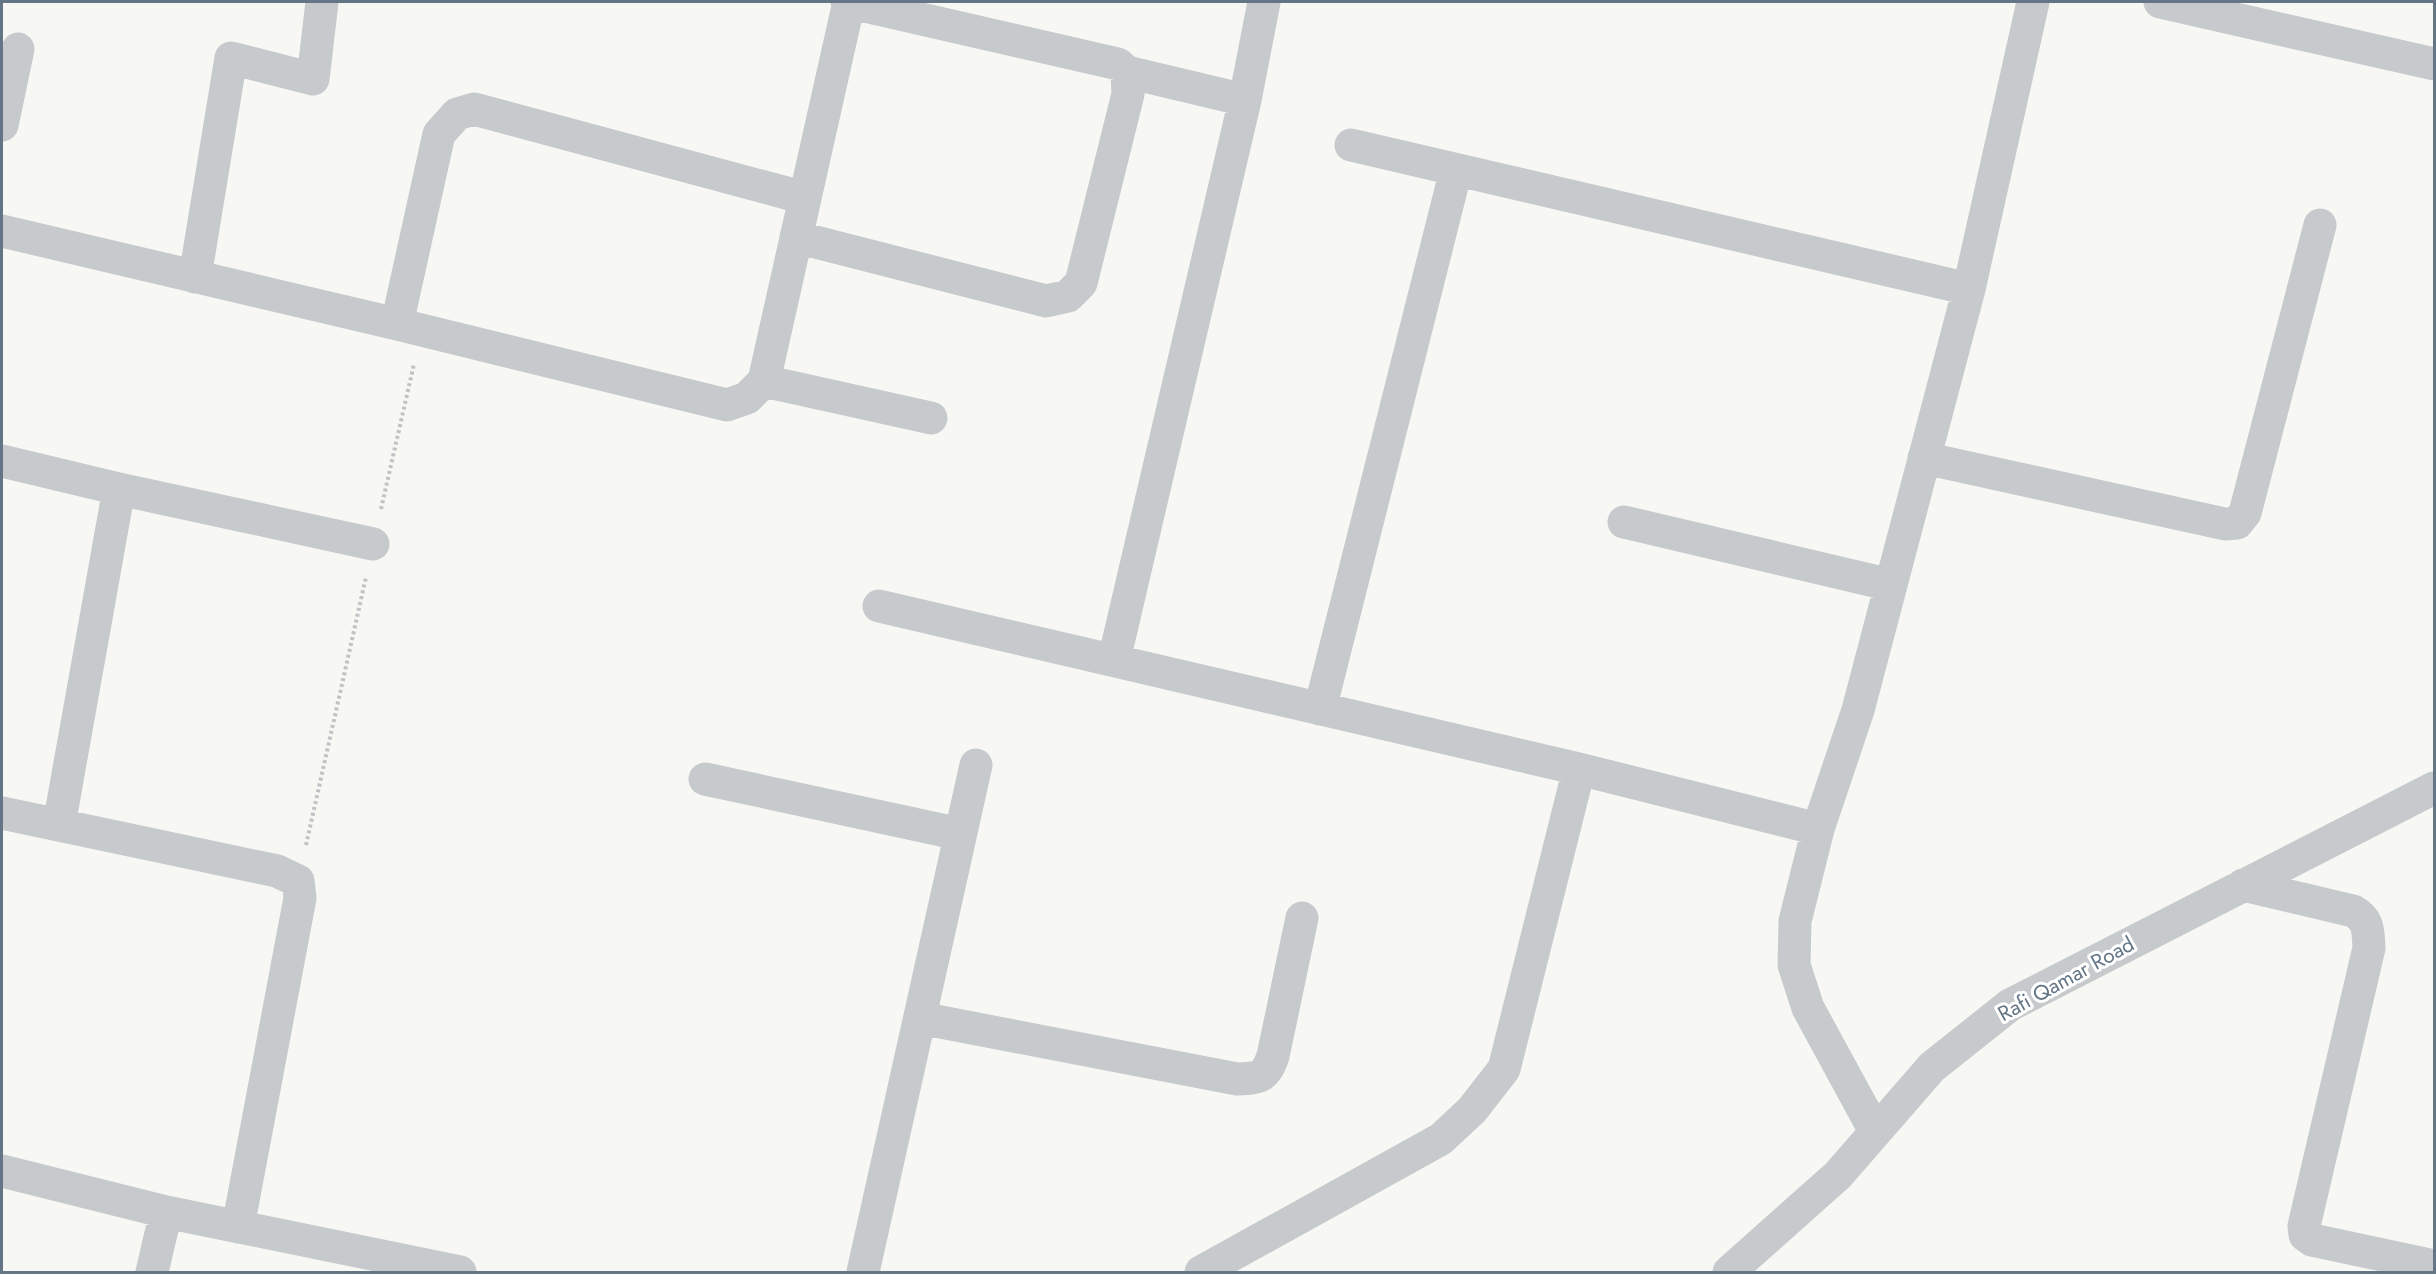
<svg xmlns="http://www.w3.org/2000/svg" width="2436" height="1274" viewBox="0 0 2436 1274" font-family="Jost,sans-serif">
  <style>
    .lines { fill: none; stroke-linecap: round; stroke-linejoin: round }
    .path { stroke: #c0c2c4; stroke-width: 4; stroke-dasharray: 3 3; stroke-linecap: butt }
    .minor { stroke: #c6cacd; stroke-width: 33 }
    .labels { text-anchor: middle; stroke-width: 6; stroke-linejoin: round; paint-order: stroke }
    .street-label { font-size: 21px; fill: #647586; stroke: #fff }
  </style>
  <rect width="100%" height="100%" fill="#f7f7f3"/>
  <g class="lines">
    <!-- path -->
    <path class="path" d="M381,509L414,364
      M306,845L366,577"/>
    <!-- minor -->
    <path class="minor" d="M847,2L1118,64L1127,72L1245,100
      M2160,2L2434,64
      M2,125L18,49
      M1351,145L1969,289
      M2,231L397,324L727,405L747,398L764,381L849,2
      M796,237L1046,301L1068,296L1081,283L1128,94L1127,72
      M195,277L231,58L313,79L322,2
      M397,324L439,134L457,114L474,109L805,198
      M764,381L931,418
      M1924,458L2225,524L2237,523L2245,513L2320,225
      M2,461L119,489L373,544
      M1624,522L1891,585
      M879,606L1579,769L1818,829
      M1114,660L1245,100L1264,2
      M1320,709L1456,170
      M705,779L960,834
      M2,813L277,871L298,881L300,898L238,1227
      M59,825L119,489
      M2243,885L2353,911C2369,920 2368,930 2369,948L2304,1226L2305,1235L2312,1240L2434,1266
      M920,1018L1237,1079C1260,1078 1265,1078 1273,1056L1302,918
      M1875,1131L1808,1008L1794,965L1795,921L1818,829L1858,710L1969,289L2033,2
      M2,1171L166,1212L460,1272
      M152,1272L166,1212
      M863,1272L976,765
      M1201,1272L1441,1139L1472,1110L1504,1069L1579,769
      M1729,1272L1838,1175L1932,1067L2010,1005L2434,788"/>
  </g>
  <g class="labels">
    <!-- street labels -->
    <g class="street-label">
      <text transform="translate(2066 979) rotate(-29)" y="7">Rafi Qamar Road</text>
    </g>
  </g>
  <!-- border -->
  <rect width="2436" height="1274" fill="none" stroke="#647586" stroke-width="6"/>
</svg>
